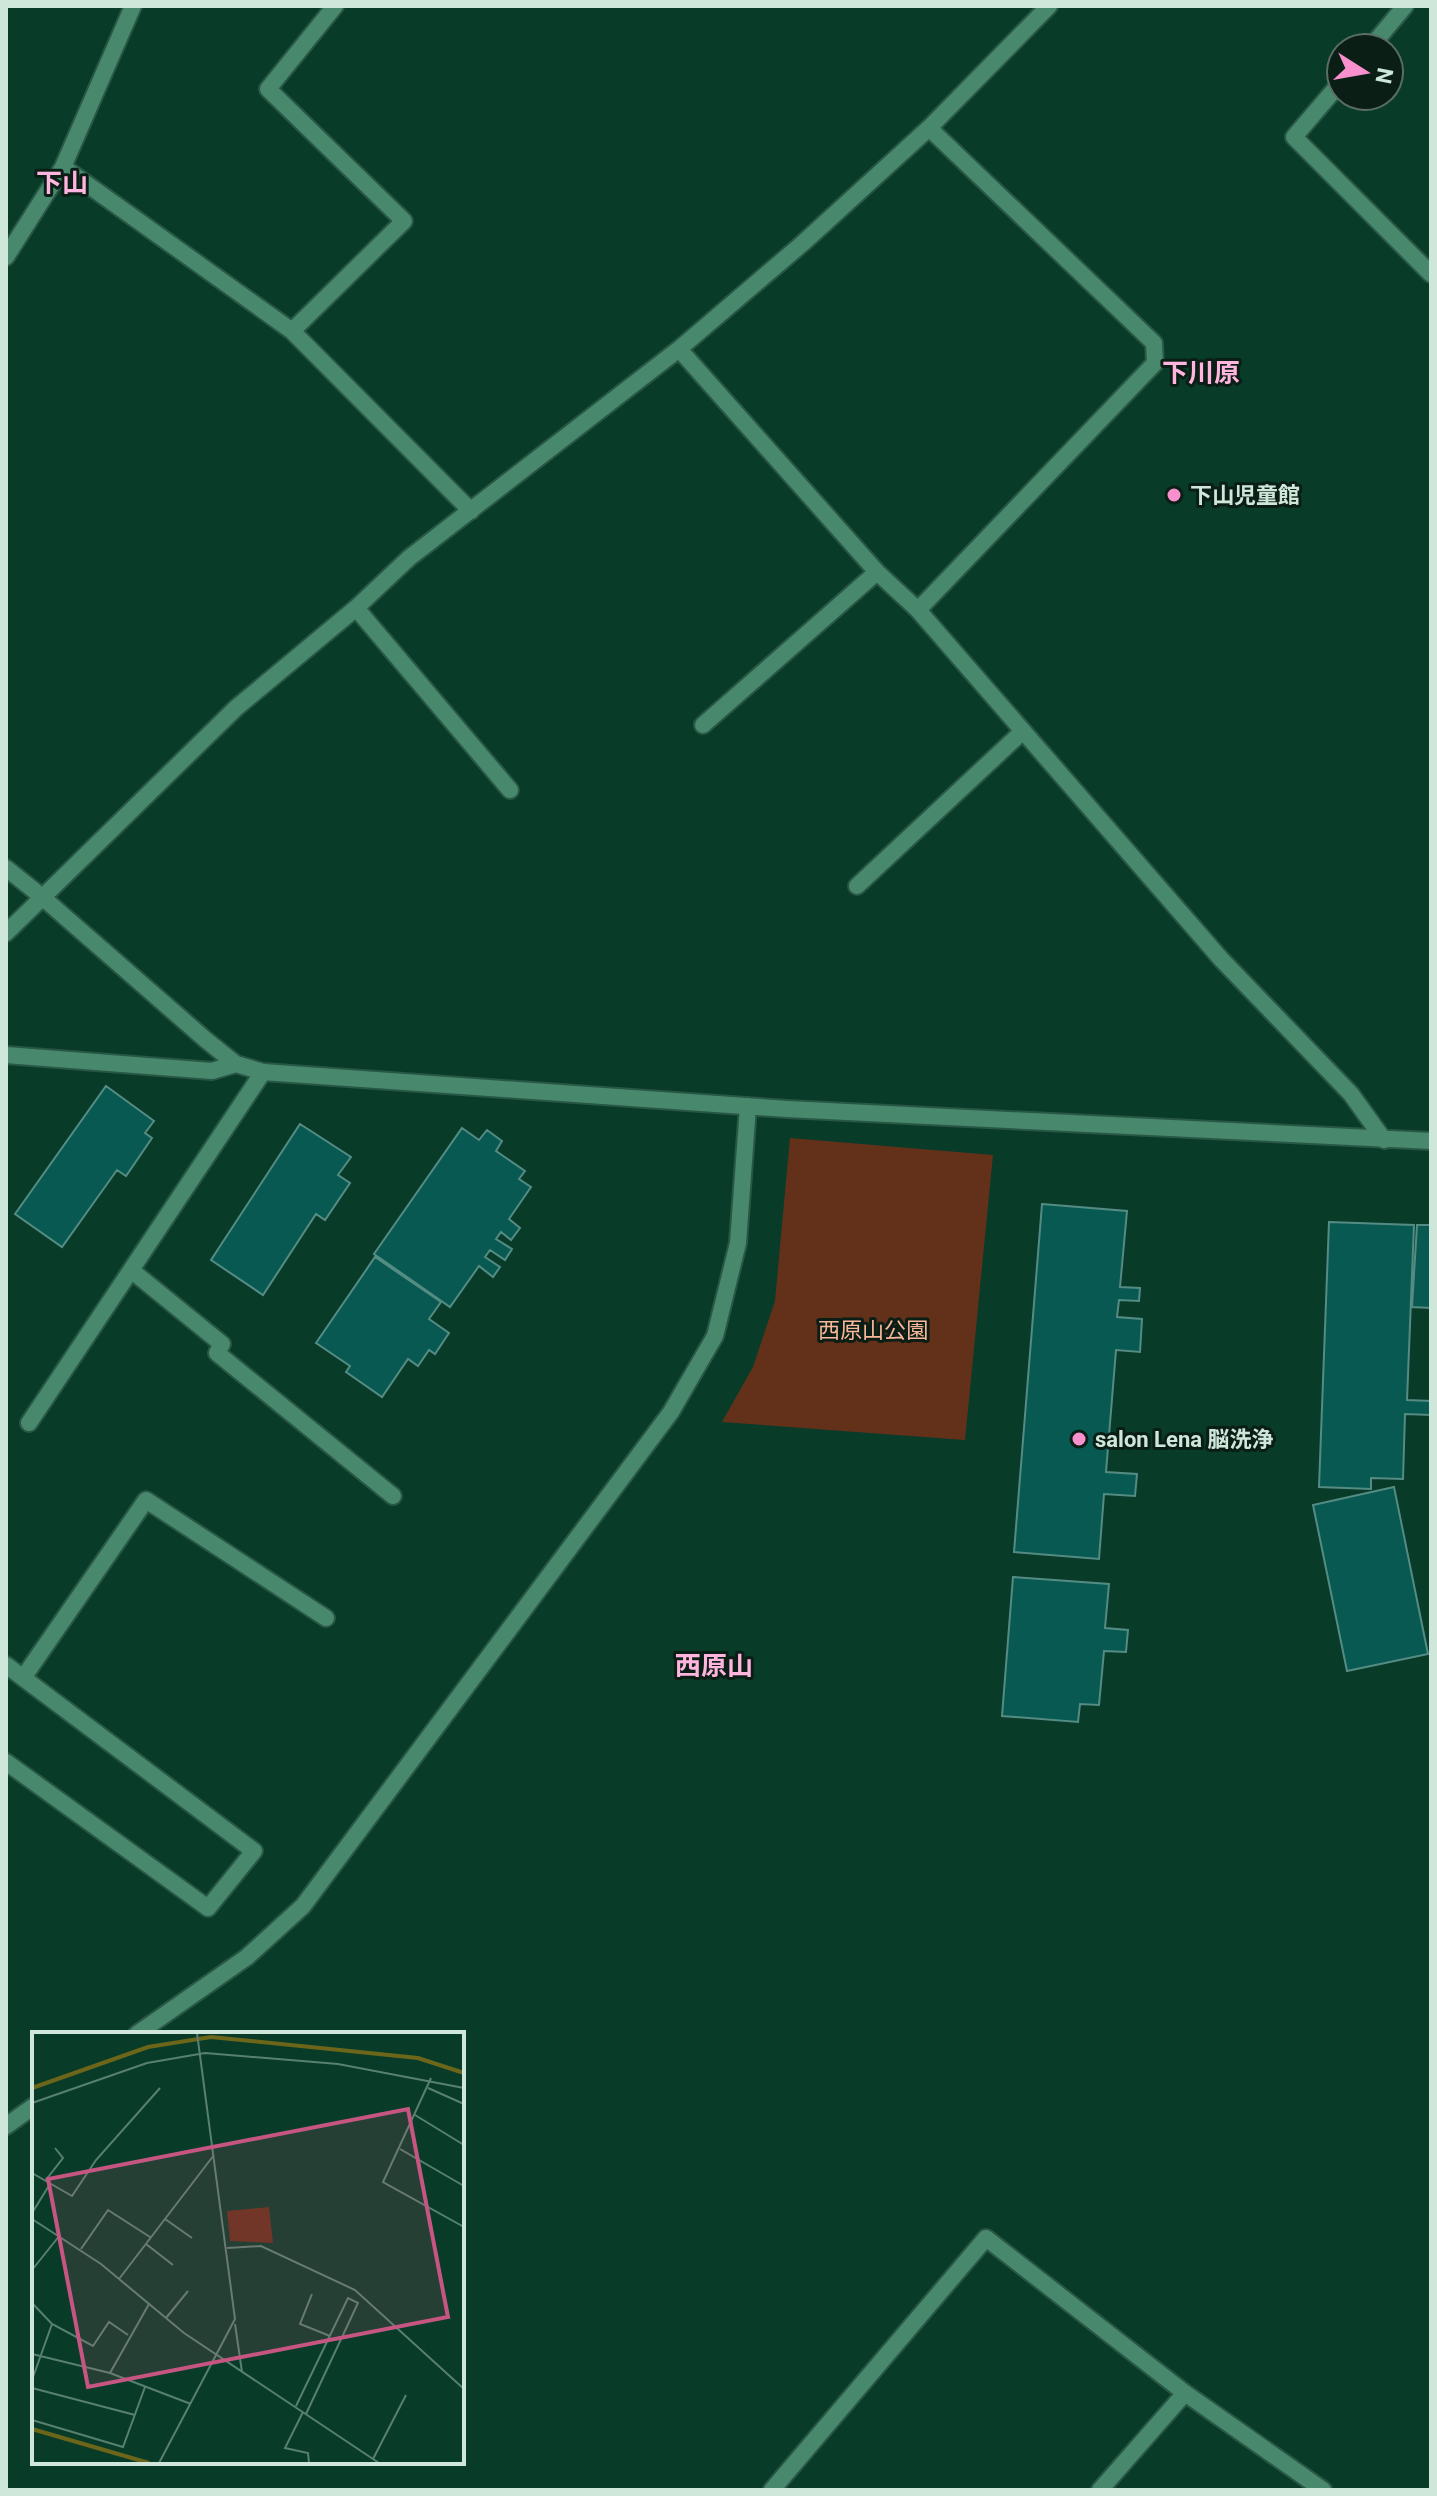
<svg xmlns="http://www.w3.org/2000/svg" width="1437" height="2496" viewBox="0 0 1437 2496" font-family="Roboto,'Noto Sans JP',sans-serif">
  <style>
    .green { fill: #63311a }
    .building { fill: #085951; stroke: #548c84; stroke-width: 2 }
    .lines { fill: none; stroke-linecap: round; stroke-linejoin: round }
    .service-casing { stroke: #295745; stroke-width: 20 }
    .minor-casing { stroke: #295745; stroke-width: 20 }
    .tertiary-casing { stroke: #295745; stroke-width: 20 }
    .service { stroke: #48896e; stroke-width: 16 }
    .minor { stroke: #48896e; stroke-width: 16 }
    .tertiary { stroke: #48896e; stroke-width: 16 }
    .poi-dot { fill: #f790cd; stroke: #0a1e16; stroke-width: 3 }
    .labels { text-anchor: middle; stroke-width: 6; stroke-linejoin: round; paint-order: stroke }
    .poi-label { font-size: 22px; font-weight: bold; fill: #cfe7db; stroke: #0a1e16; text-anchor: start }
    .park-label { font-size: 22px; fill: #fab799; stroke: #0a1e16 }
    .quarter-label { font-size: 26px; font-weight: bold; fill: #ffb5de; stroke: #0a1e16 }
    .inset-river { fill: none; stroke: #6c661a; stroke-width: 4 }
    .inset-road { fill: none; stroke: #588070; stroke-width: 2 }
    .view { fill: #c65681; fill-opacity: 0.15; stroke: #c65681; stroke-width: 4 }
    .inset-edge { fill: none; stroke: #cfe7db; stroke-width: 4 }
  </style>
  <rect width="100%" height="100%" fill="#093b29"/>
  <!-- green -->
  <path class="green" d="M790,1138L993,1155L965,1440L722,1422L753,1367L775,1301Z"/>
  <!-- building -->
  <path class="building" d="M106,1086L154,1121L145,1133L152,1138L126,1176L117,1170L62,1247L15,1214Z
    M300,1124L351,1157L338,1175L350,1183L325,1220L316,1214L263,1295L211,1260Z
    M462,1128L479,1140L487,1130L502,1141L496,1151L525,1171L519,1179L531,1187L509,1219L520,1228L511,1240L501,1232L496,1239L512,1249L505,1260L490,1250L485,1257L500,1267L493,1277L479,1266L450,1307L374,1254Z
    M1042,1204L1127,1211L1120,1287L1140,1288L1139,1301L1119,1300L1117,1317L1142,1319L1140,1352L1116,1350L1106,1472L1137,1474L1135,1496L1104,1494L1099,1559L1014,1552Z
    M1329,1222L1414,1225L1407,1400L1431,1401V1415L1405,1414L1403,1479L1371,1478V1489L1319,1487Z
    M1417,1225H1431V1308L1412,1307Z
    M375,1257L441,1302L429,1319L449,1333L435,1354L429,1350L418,1366L408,1359L382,1397L346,1372L350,1366L316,1343Z
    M1394,1487L1428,1654L1347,1671L1313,1505Z
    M1013,1577L1109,1584L1105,1628L1128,1630L1126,1652L1104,1651L1099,1705L1080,1704L1078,1722L1002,1716Z"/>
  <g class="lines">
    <defs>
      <path id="service" d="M131,1270L222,1344L217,1353L393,1496
        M29,1423L263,1072"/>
      <path id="minor" d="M1370,48L1405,6
        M1341,82L1294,137L1431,274
        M63,167L292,331L471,511
        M6,257L63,167L133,6
        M292,331L404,221L268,89L335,6
        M679,349L877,572L918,610L1221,959L1351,1094L1384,1140
        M356,608L510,790
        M918,610L1155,363L1154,343L929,128
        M703,725L877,572
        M857,886L1023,731
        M41,896L206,1040L236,1064L263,1072L787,1109L1431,1141
        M6,933L236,708L356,608L409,558L679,349L803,243L929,128L1049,6
        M6,1055L212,1071L236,1064
        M6,1665L254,1851L208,1908L6,1762
        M23,1678L146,1500L326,1618
        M137,2034L247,1957L303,1906L671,1412L715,1336L738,1243L748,1106
        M6,2126L34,2106
        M772,2490L986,2238L1185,2393L1323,2490
        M1100,2490L1185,2393"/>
      <path id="tertiary" d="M6,868L41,896"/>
    </defs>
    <!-- service casing -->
    <use href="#service" class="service-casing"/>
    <!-- minor casing -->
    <use href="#minor" class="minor-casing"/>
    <!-- tertiary casing -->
    <use href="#tertiary" class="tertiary-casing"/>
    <!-- service -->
    <use href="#service" class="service"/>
    <!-- minor -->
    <use href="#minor" class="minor"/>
    <!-- tertiary -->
    <use href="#tertiary" class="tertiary"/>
  </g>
  <!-- markers -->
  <g class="poi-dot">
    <circle cx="1174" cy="495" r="8"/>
    <circle cx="1079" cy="1439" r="8"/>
  </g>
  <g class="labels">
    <!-- poi labels -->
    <g class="poi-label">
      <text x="1190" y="503">下山児童館</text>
      <text x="1095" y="1447">salon Lena 脳洗浄</text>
    </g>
    <!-- park labels -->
    <g class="park-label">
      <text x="873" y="1338">西原山公園</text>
    </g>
    <!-- quarter labels -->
    <g class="quarter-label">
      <text x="62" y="192">下山</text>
      <text x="1201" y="382">下川原</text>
      <text x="714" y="1675">西原山</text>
    </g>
  </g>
  <!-- overview -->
  <g transform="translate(32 2032)">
    <rect width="432" height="432" fill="#093b29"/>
    <path d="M237,175L241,211L198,209L195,179Z" fill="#63311a"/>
    <path class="inset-river" d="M0,56L116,15L179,5L386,26L432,41M0,397L117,431"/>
    <path class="inset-road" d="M399,46L351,150L432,195M396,56L432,72M0,71L115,31L173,21L306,32L432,56M383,83L432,113M368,117L432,154M0,141L40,164L64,128L128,56M13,149L31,126L23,116M0,181L18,152M0,187L69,232L152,301L347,431M133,187L160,206M114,212L141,233M195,216L229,214L323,258L432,357M49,217L76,178L118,205M0,238L28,203M87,247L182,123M280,262L268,292L298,304M0,271L20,292L61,314L77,290L96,303M134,286L156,259M203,292L210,340M0,322L78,341L159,372M78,341L117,272M0,348L20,292M0,356L103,383M264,374L316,266L326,271L274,382M271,380L253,416L276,421L277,431M0,388L91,415L113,355M341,427L374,363M127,431L203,287L165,1"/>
    <path class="view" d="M376,77L416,285L56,355L16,147Z"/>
    <rect width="432" height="432" class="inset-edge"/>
  </g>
  <!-- border -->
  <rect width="1437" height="2496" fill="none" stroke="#cfe7db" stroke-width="16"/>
  <!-- north arrow -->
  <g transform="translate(1365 72) rotate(101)"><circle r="38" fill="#0a1e16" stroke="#596e65" stroke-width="2"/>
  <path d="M0-6L14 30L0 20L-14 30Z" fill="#f790cd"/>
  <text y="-12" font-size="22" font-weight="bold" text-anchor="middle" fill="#cfe7db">N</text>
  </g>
</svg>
